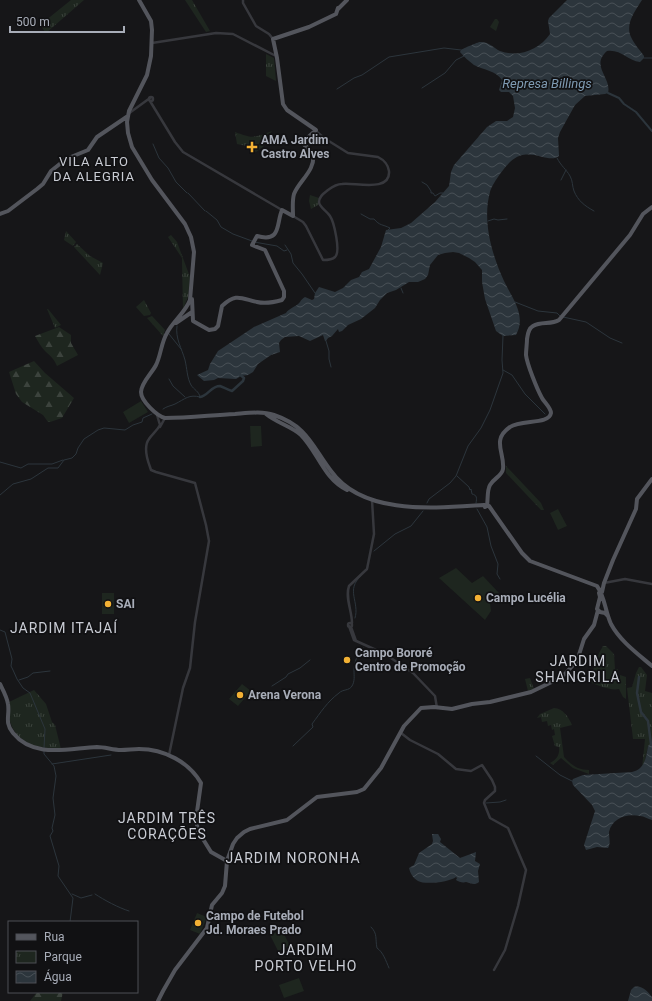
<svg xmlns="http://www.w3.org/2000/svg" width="652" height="1001" viewBox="0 0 652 1001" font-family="Roboto,sans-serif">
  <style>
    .grass { fill: #1e261f }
    .forest { fill: url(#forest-firs) }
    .park { fill: url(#park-tufts) }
    .water { fill: url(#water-waves) }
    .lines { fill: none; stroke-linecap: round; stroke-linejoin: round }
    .stream { stroke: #2c353c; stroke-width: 1 }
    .canal { stroke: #2c353c; stroke-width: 2 }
    .river { stroke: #2c353c; stroke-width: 2.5 }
    .minor { stroke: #37383d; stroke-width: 2.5 }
    .major { stroke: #53555c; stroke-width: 4 }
    .poi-dot { fill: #f2b134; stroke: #111113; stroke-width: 1.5 }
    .labels { text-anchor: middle; stroke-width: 3.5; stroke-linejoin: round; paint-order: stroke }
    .poi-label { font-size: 12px; font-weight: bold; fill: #a8adb8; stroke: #111113; text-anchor: start }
    .water-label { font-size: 13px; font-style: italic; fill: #7f9bb3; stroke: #111113 }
    .neighbourhood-label { font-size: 13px; letter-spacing: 1px; fill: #c9ccd4; stroke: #111113 }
    .quarter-label { font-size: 14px; letter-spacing: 1px; fill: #c9ccd4; stroke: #111113 }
  </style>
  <defs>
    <pattern id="forest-firs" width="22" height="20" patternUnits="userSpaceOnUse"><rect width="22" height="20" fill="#1e261f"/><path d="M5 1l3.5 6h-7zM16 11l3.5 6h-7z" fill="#3c433d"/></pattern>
    <pattern id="park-tufts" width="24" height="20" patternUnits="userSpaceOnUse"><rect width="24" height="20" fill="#1e261f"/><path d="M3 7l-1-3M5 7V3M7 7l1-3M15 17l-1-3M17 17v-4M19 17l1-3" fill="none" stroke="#3c433d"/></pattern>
    <pattern id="water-waves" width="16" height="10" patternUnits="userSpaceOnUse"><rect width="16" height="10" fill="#2c353c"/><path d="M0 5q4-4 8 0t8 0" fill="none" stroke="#485056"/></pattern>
  </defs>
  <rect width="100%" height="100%" fill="#161618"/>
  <!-- grass -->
  <path class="grass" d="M141,401L148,412L129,423L123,412Z
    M250,426H261L262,446L251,447Z
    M558,509L567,526L558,530L550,513Z
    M456,568L472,583L483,576L499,593L490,603L491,611L485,620L439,578Z
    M102,593H114V614H102Z
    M242,684L251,691L238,706L229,699Z
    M197,913L207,917L200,934L190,930Z
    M282,930L290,946L278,951L270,935Z
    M299,978L304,991L284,998L279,985Z"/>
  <!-- forest -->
  <path class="forest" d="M59,327L71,335V343L78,355L57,366C53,357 51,357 45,351C41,347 38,341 35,336Z
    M34,361L45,373L74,398L62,418L50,422H48L43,415L22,402L16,394L9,372Z
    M37,992H63L61,1001H30Z"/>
  <!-- park -->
  <path class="park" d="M71,0H84L46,33L40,25Z
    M185,0H192L210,31L206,32Z
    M495,19H497L499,22L496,31L490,27Z
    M266,54L274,58L276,81L266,76Z
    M272,131L265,139L264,146L256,152L247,146L237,144L235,132C254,139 252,138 272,131Z
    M310,195L319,198L318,205L311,209L309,201Z
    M66,231L76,242L73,246L64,240Z
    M171,235L177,242L190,277L188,297L183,309L182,263V258L168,237Z
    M77,244L90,256L103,263L100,275L74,247Z
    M144,300L151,313L150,315L144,316L136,307Z
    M47,309H48L61,325L55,328Z
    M152,316L165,330L163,336L147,318Z
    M506,466L541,503L544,510H541L506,473Z
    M603,646H606L614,654L615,669H618L616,673L618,677L620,678V675L626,677V699L623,697L619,689C610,691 598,685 589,682L599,653Z
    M639,667H641L647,675L645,691L652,693V744L648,746L644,765L642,768L645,739H633L627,688L632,687L636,673Z
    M530,678L534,689L528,691L525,679Z
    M34,690L46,704L52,722L55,725L61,749C42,748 19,746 11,724C8,718 9,709 9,702Z
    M554,708C563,708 569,718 572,725L560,728L564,757C571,765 578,770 589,770V774L573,768L561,758L553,765L550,763C557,760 560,754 559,747L555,746L552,736L555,735L554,729L552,730L551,725L548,726L547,721L542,722L541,717L537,718L540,714Z"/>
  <!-- water -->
  <path class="water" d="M567,0H642C635,11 625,24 631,37C634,44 640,50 644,56V58L640,62C628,61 621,49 607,51C590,66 612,78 608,93L605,94L585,96L575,105L560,132L558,138L559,156C548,165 529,144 510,162C504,168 492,184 490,192C482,221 492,255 504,281C512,298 527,316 516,335L503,336L496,331L485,299L482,282V270L475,262L469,258L459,253L453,252L445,253L438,255L430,265L428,275L425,279L418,282H409L396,290L387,293L380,300L375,308L361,319L348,325L342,331L339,332L338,329L332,336L328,338L326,341H325L323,335L310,341L299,336L285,337L281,340L279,343L280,352L271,355L258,364L253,372L248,375L241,376L236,379L218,378L214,380L204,381L197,375L208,370L210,364L218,351L254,327L286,313C289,308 296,307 300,302C301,300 303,298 305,297L312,300L314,299L315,293L319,287L335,292L343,288L351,280L359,277L362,272L369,269L381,247L386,230L401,228L411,223L435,202L449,186L451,172L454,165L487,127L496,121H507L513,117L515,108L513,96L509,92H501L499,90L502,80C496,71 484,70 474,65C469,61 464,57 460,52L461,50C462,49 478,42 480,42C488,41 494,48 500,51C518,58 539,50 550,34L548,21L549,18Z
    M652,744V820C648,819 644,816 640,816C627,813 612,818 609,832C609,838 611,843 608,848L597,847L586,850L584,845L595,811L592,805L573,785L572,781L573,779L583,775L632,772C645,769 646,758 648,746L649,745Z
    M432,834H438L441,839L440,842L460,858L476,852L475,861L480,864L478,871L479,882C474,886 471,883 466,882C463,883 459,882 456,880L457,878L456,877C450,882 425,885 418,881C413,878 410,873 409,868L414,865L419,853L432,844L433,841Z
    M634,987C642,985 647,991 652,997V1001H628L631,990Z"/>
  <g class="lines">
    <!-- stream -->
    <path class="stream" d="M644,58H652
      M422,88L445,73L456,60L464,56
      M337,89L354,78L362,75L389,57L444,48L461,50
      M153,144L159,158L168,168L176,182L187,193
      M557,158C561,166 566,169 570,176C573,181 572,186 574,191C578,201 585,206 594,211
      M561,180L566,170
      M422,182L427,185L431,191V193H433L435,196L440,193H443
      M188,193L205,211
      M206,211L217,220L221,227L233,234L252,241
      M361,214L370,219H374C380,226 382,224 390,228L388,230
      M488,221L494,219L498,220L507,219
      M254,242L277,246L284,251L287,250
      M285,245L291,254L293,263L302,274L315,293
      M401,288L403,293
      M515,302L538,311L557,313L560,316
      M563,317L586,322L610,338L622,343
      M177,326C175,338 182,349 185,360C187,368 187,378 191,385C194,390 199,391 200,397
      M169,334L181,349
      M326,341L329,351V359L331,367
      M503,370L512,375L525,394L545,414
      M169,379L173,386L185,397
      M163,409C167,406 171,406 175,404C185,399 189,394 200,397
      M0,462L21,468L28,464H52L63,460
      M457,476L469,487L470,490L471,489L472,494C477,495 477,498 476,503
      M0,495L13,484L31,479L48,468H58L64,460L72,458L76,454L78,448L84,439L98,430L104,428L125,430L133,425L142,422L143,418L152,414
      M427,503L429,499L450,483L456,476L468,446L481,428L490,410L503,373L502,360L503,336
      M477,509L487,527L491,546L498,564L497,574L500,579
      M374,551L395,534L411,526L423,511
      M355,618C360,602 345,590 361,576
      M0,630L5,632L12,659L11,666L13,670L17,679L23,688L30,693L45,729L44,748
      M19,680L28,677L33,673L50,671
      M272,686L286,677L288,674L300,668L310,660
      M293,746L313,727L312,724C321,712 327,702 339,693C343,689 349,691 352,686C355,681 354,676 354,671C354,663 357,654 363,648
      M44,751V754L54,766L56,776L53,798L55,815L52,828L53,831L50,836L59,866L58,876L73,898L70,922
      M536,756L560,775L572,781
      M52,764L111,755
      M486,803L500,802L506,800
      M72,894L81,898L92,895
      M95,894C104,900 119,908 129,911
      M371,927C378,934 375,939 377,948C383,952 386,961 389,968"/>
    <!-- canal -->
    <path class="canal" d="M608,93L619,98L624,104L636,112L652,131"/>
    <!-- river -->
    <path class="river" d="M200,397C208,396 211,386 220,386C223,387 228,390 232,391L243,381L244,378L239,374
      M637,693L641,712L648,721L651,744
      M637,693L639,677"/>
    <!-- minor -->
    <path class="minor" d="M243,0V3L256,26L269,34L273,39
      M152,43L216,33L233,34L274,55H277
      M149 99a2 2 0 1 1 4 0a2 2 0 1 1-4 0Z
      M150,101L175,142L183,152L282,210
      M128,114L150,98
      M293,216L303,222L306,226L323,260C327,260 332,260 335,257C341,252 334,222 330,216C327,211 319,207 319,202C319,196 324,193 328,190C332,187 337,184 342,184C354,182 391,193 389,171C388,164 384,160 378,157L348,153L324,138L316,131
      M157,415L160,425C157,431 152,434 149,439C143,447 147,459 150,467L151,470L156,472L195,483L206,525L209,541L195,622L190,668L183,688L169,755
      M160,427L165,418
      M604,583L625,579L652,584
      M348 625a2 2 0 1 1 4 0a2 2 0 1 1-4 0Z
      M352,623C352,611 345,598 349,586L367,569L374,534L372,500
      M349,626L354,640L385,654L413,673L435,696L437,708
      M351,627L356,641
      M401,733L410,740L438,754L456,769L471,771L482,765L492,780L495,787V791L485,800L484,803L490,818L508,828L526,870L518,906L505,950L494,970"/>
    <!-- major -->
    <path class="major" d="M139,0L151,21L152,30L151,56L147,75L129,111L127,122L128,133L132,147L152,180L185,224L191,237L194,252L190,300C185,313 173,321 167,333C161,343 161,355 156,365C152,373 141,383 141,392C141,401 157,416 165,418C189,418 212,415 235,414C248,413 262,411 274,415C307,426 312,446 331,471C363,516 436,508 484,505L489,506L522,553L530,561L597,586C605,597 605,611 611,624C620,641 638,654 652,666
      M338,9L347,0
      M0,214L8,211L37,189L43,184L51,171L66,159L88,150L97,137L128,116
      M293,216C293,209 292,201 294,194C299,181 316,170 313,154C311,149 305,148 303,142L316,130L287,110L283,104L277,58L273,39L309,27L336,14L338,8
      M192,299L193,321L209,330L215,329L218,326L222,306C236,293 240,298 257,302C265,304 275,302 282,300L284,297V291L265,250L252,245L257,236C282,243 276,223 282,210L293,216
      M176,323L192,312
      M266,414C277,423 291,426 301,435C318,452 323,478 347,490
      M485,507L487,506C488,499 487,490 490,485C494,478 502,476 503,469C505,453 491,440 510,427C521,419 549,425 551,413C551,408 544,402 542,398C537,389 527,364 526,355C526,350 527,344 527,339C528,334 528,329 533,326C541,321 551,325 559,320L630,235L643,214L652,207
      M602,592L604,583L613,560L636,509L637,499L652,479
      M599,593L600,597L597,609L600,612L605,613L608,616
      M0,684C3,690 7,697 8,704C10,715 4,722 13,733C34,759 69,748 97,747C105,747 113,750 121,750C127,750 133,749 139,749C164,749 189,762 201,783L196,819L198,831L211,852L227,861
      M158,1001L163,991L175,970L207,928L212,905L222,893L225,886L227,861L233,844L237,838L244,832L250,829L287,820L317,797L357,792L364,789L381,768L404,726L421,708L434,707L452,709L472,704L490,702L531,692L562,677L577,661L584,639L594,625L598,610"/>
  </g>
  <!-- markers -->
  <g class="poi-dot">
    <path d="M250 141h4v4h4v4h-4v4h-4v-4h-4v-4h4z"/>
    <circle cx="478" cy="598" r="4"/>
    <circle cx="108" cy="604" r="4"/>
    <circle cx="347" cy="660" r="4"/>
    <circle cx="240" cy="695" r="4"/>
    <circle cx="198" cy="923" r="4"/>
  </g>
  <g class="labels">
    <!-- poi labels -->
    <g class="poi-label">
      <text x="261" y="144">AMA Jardim<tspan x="261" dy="14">Castro Alves</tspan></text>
      <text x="486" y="602">Campo Lucélia</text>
      <text x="116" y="608">SAI</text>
      <text x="355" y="657">Campo Bororé<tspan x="355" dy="14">Centro de Promoção</tspan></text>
      <text x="248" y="699">Arena Verona</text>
      <text x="206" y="920">Campo de Futebol<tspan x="206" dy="14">Jd. Moraes Prado</tspan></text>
    </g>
    <!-- water labels -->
    <g class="water-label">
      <text x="547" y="88">Represa Billings</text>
    </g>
    <!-- neighbourhood labels -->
    <g class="neighbourhood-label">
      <text x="94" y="166">VILA ALTO<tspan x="94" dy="15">DA ALEGRIA</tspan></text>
    </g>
    <!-- quarter labels -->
    <g class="quarter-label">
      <text x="64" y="633">JARDIM ITAJAÍ</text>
      <text x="578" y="666">JARDIM<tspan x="578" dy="16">SHANGRILA</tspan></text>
      <text x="167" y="823">JARDIM TRÊS<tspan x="167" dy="16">CORAÇÕES</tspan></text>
      <text x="293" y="863">JARDIM NORONHA</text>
      <text x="306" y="955">JARDIM<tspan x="306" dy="16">PORTO VELHO</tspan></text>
    </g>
  </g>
  <!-- legend -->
  <rect x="8" y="921" width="130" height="72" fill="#111113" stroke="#4d4f55"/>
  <rect x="16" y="934" width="20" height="6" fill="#53555c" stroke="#4d4f55"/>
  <text x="44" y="941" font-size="12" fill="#a8adb8">Rua</text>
  <rect x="16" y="951" width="20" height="12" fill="url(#park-tufts)" stroke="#4d4f55"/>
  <text x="44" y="961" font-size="12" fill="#a8adb8">Parque</text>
  <rect x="16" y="971" width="20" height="12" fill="url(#water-waves)" stroke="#4d4f55"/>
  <text x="44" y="981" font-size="12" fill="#a8adb8">Água</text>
  <!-- scale -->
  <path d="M10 26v6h114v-6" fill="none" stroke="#a8adb8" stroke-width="2"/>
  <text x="16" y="26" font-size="12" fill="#a8adb8" stroke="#111113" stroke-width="3" paint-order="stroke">500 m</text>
</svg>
